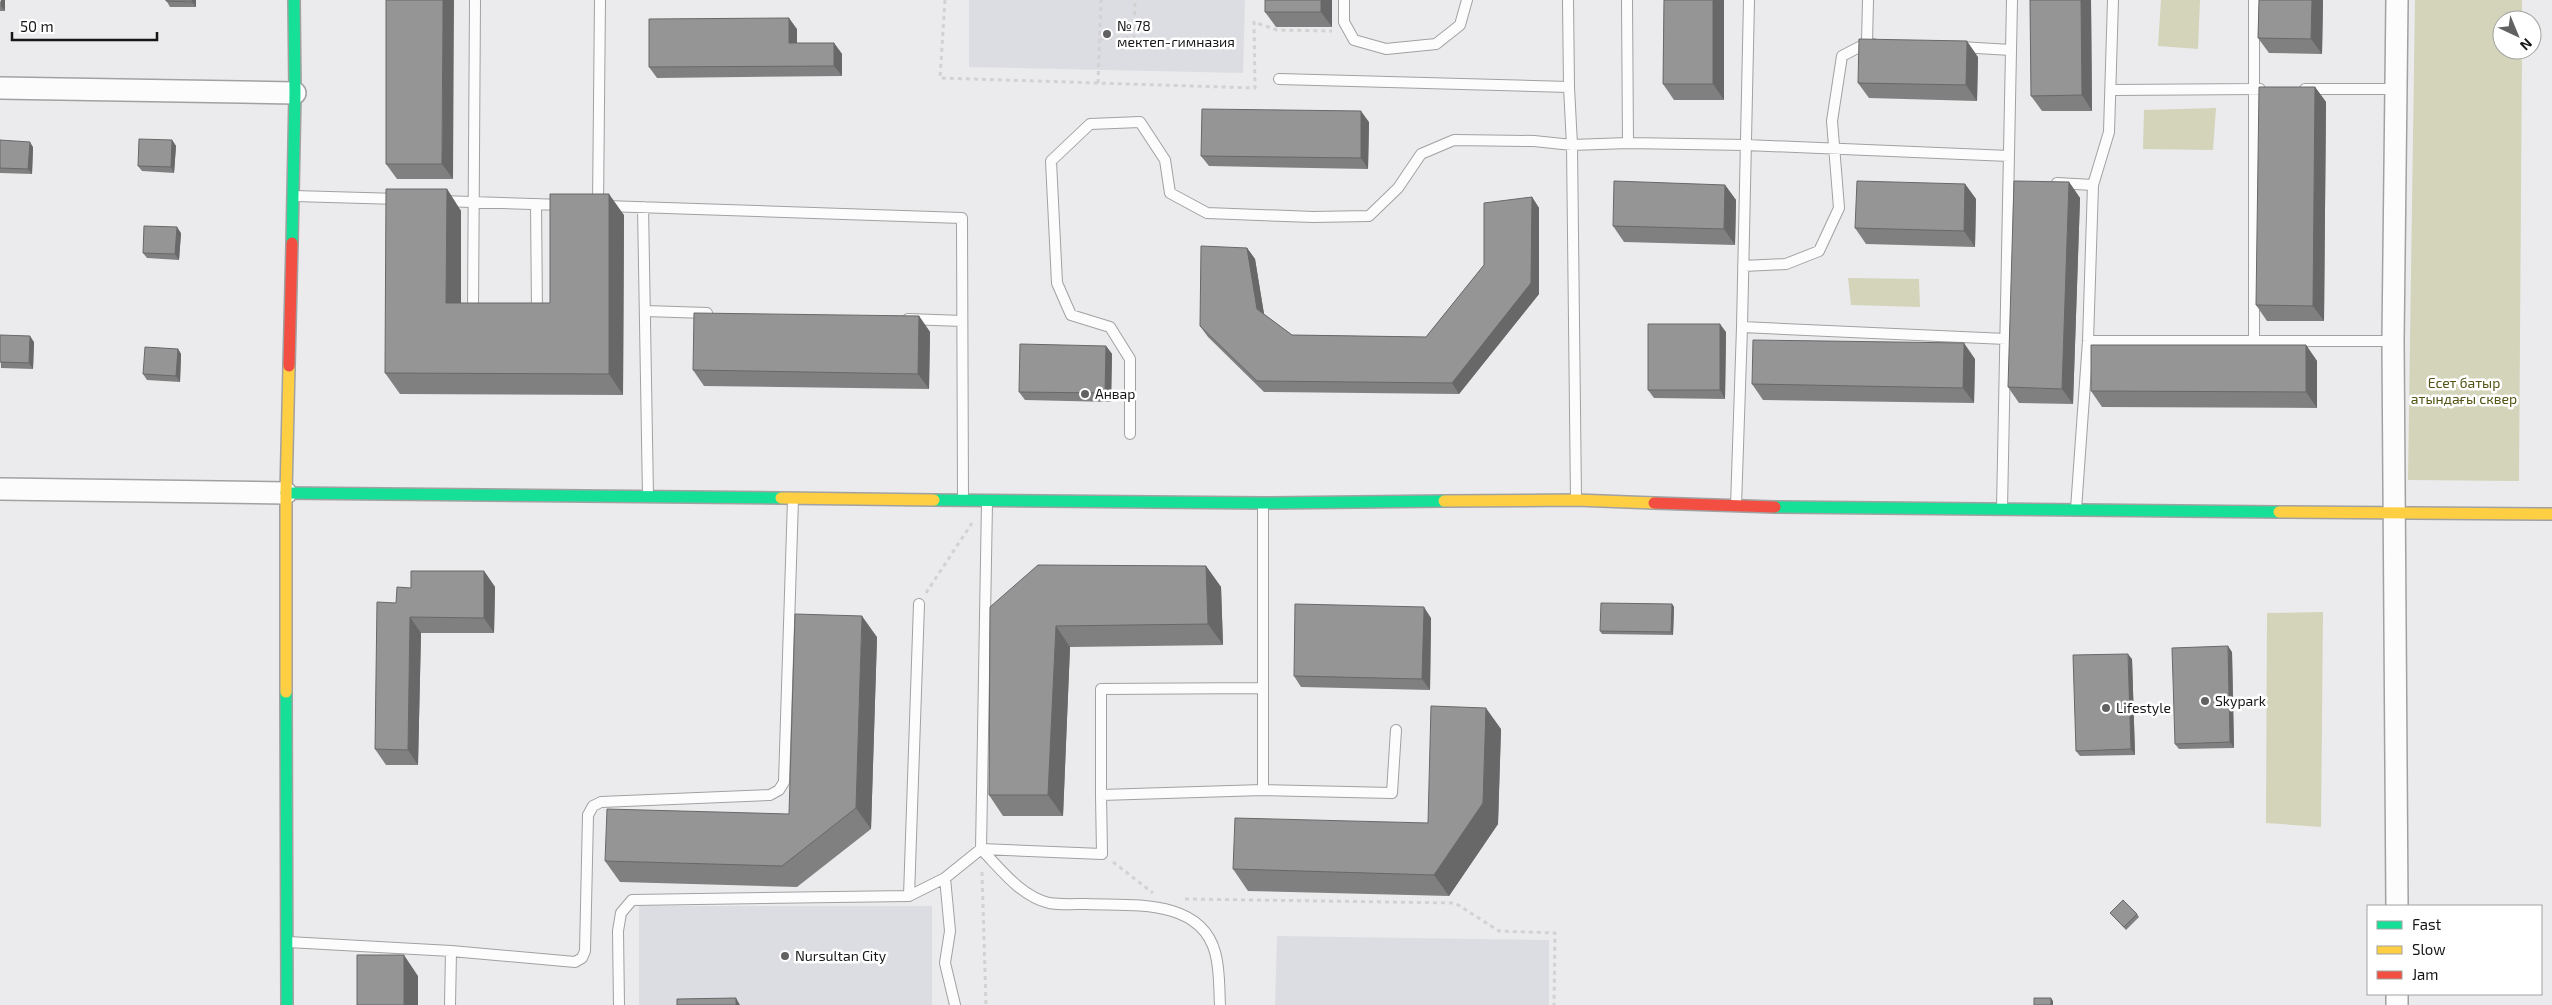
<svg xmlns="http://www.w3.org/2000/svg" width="2552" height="1005" viewBox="0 0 2552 1005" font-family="'Exo 2',sans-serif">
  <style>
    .built { fill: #dcdce3 }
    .green { fill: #d3d4b9 }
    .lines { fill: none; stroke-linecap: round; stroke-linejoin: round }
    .lane-casing { stroke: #a1a1a2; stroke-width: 12 }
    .street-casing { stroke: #a1a1a2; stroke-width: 24 }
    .fast-casing { stroke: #a1a1a2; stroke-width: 14 }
    .slow-casing { stroke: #a1a1a2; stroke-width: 14 }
    .jam-casing { stroke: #a1a1a2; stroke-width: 14 }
    .path { stroke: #d2d2d3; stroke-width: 3; stroke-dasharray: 4 4; stroke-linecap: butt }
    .lane { stroke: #fcfcfc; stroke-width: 10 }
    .street { stroke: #fcfcfc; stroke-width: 21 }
    .fast { stroke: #16e098; stroke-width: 11 }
    .slow { stroke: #ffcf43; stroke-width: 11 }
    .jam { stroke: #f24e42; stroke-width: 11 }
    .wall { fill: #808081 }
    .shaded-wall { fill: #686869 }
    .building { fill: #959596; stroke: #686869 }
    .poi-dot { fill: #616162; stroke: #fff; stroke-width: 2 }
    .labels { text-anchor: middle; stroke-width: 5; stroke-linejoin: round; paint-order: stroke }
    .poi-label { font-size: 14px; fill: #161617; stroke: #fff; text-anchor: start }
    .park-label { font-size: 14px; fill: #535413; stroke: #fff }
  </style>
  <rect width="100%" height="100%" fill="#ebebed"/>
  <!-- built -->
  <path class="built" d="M969,0H1245L1243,73L969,67Z
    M639,906H932V1005H639Z
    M1277,936L1549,940V1005H1275Z"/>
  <!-- green -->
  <path class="green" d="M2161,0H2200L2198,49L2158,46Z
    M2415,0H2522V20H2502V50H2522L2519,481L2408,480Z
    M2216,108L2213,150L2143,149L2144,110Z
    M1848,278L1919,279L1920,307L1851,305Z
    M2323,612L2321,827L2266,823L2267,613Z"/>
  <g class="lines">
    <defs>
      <path id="lane" d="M475,0L473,309H481
        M1344,0V22L1354,40L1386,49L1436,44L1460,25L1467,0
        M1568,0L1569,87L1572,145L1576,499
        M1627,0L1628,143
        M1868,0L1867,43L1873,44
        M2254,0V341
        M1960,47L2011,50
        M1279,79L1569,87
        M2305,89H2396
        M2111,90L2260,89
        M2057,183L2093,185
        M294,196L399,199
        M441,201L564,205
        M598,206L600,0
        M606,206L962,218L963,499
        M643,207L648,496
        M1743,266L1786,264L1819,251L1839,208L1832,121L1842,56L1867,43
        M530,310H537L536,204
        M645,311L707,313
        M908,319L962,321
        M1742,327L1749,0
        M2088,341H2393
        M1130,434V359L1110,327L1071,315L1057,283L1051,161L1090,124L1140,122L1165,160L1170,193L1207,213L1313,217L1369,216L1398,188L1421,154L1454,140L1534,141L1572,145L1628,143L1746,145L2009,156
        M987,502L981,849L1102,854L1101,795L1263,790L1392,793L1396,730
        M1736,506L1742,327L2006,339
        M2002,509L2012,0
        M2076,509L2088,341L2093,185L2109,132L2113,0
        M1263,790V504
        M1101,795V689L1261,688
        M945,878L950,931L945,963L955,1005
        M909,896L919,604
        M288,942L451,951L575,962L582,958L585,951L588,815L593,806L601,802L770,795L779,790L784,782L793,499
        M450,1005L451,951
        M619,1005L618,931L621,913L632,900L909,896L945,878L981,849C1000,868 1020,896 1049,903C1060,905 1075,904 1087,904C1131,906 1200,898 1215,952C1220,969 1219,988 1220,1005"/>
      <path id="street" d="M0,88L295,93
        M0,489L286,493
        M2397,906L2393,341L2397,0
        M2397,994V1005"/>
      <path id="fast" d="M292,243L295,93L294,0
        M286,493L781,498
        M934,500L1263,503L1444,501
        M1775,507L2279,512
        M286,692L287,1005"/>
      <path id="slow" d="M781,498L934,500
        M1444,501L1576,500L1654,503
        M2279,512L2552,514
        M286,692V493L289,366"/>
      <path id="jam" d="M289,366L292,243
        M1654,503L1775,507"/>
    </defs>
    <!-- lane casing -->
    <use href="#lane" class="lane-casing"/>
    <!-- street casing -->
    <use href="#street" class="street-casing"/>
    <!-- fast casing -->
    <use href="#fast" class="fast-casing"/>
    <!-- slow casing -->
    <use href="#slow" class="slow-casing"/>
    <!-- jam casing -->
    <use href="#jam" class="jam-casing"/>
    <!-- path -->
    <path class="path" d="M945,0L940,78L1255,88L1254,22L1277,30L1332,31
      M1100,39L1134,37L1135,0
      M1098,83L1101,0
      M926,593L972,523
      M1113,862L1153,893
      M982,872L986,1005
      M1185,899L1455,903L1499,931L1555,933L1554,1005"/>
    <!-- lane -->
    <use href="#lane" class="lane"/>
    <!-- street -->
    <use href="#street" class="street"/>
    <!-- fast -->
    <use href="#fast" class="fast"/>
    <!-- slow -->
    <use href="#slow" class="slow"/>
    <!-- jam -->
    <use href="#jam" class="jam"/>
  </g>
  <!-- wall -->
  <path class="wall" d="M0,0L5,11H0Z
    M166,0H196V7H170Z
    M386,0L453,179H397L386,164Z
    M1265,0H1332V27H1276L1265,12Z
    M1664,0H1724V100H1674L1663,84Z
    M2030,0H2091L2092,111H2042L2031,96Z
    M2259,0H2323L2322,54L2269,53L2258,38Z
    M797,29V43H834L842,54V76L657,78L649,67Z
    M1978,57L1977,101L1869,98L1858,83Z
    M2315,87L2326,102L2324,321H2267L2256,305Z
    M1369,122L1368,169L1209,166L1201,156Z
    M0,140L33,147L32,174L0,173Z
    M172,140L176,146L174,173L142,171L138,166Z
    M2069,182L2080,198L2073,404L2019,403L2008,387Z
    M1965,184L1976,199L1975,247L1866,244L1855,228Z
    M1725,185L1736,200L1735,245L1624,242L1613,226Z
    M447,189L461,211V303H550L624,215L623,395L400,394L385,373Z
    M1532,197L1539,208V294L1459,394L1264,392L1208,337L1200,326L1247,248L1255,259L1264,314L1292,335L1426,337L1484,265Z
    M181,233L179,260L147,258L143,253Z
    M919,316L930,332L929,389L704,386L693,370Z
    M1726,332L1725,399L1654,398L1648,390Z
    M0,335L34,342L33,369L1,368Z
    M2306,345L2317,361V408L2102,407L2091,391Z
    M1106,346L1112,354L1111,402L1025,400L1019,392Z
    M178,349L181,354L180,382L147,380L143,374Z
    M1975,359L1974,403L1763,400L1752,384Z
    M1206,566L1221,587L1223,645L1070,647L1063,816H1003L989,795L990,607Z
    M484,571L495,587L494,633H421L418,765H386L375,749L396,603L411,588Z
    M1672,604L1674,607L1673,635L1602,634L1600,631Z
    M1431,618L1430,690L1301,687L1294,676Z
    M877,637L871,829L797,887L620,882L605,861L789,814Z
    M2232,652L2234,748L2179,749L2175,744Z
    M2132,659L2135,755L2080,756L2076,751Z
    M1501,729L1498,824L1449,896L1248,891L1233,869L1428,823Z
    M2110,913L2137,914L2139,917L2126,930Z"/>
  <!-- shaded-wall -->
  <path class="shaded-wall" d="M1,0H5V11L1,6Z
    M192,0H196V7L192,2Z
    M443,0H454L453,179L442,164Z
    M1321,0H1332V27L1321,12Z
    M1713,0H1724V100L1713,84Z
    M2081,0H2091L2092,111L2082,95Z
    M2312,0H2323L2322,54L2311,39Z
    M789,18L797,29V54L789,43Z
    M1967,41L1978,57L1977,101L1966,85Z
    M834,43L842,54V76L834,66Z
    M2315,87L2326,102L2324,321L2313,306Z
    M1361,111L1369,122L1368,169L1361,158Z
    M172,140L176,146L174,173L171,167Z
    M30,142L33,147L32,174L28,169Z
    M2069,182L2080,198L2073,404L2062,389Z
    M1965,184L1976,199L1975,247L1964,231Z
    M1725,185L1736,200L1735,245L1724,229Z
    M447,189L461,211V324L446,303Z
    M609,194L624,215L623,395L609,374Z
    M1532,197L1539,208V294L1459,394L1452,383Z
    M177,227L181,233L179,260L175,254Z
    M1247,248L1255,259L1265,320L1257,309Z
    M919,316L930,332L929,389L918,374Z
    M1720,324L1726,332L1725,399L1720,390Z
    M30,336L34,342L33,369L29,363Z
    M1964,343L1975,359L1974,403L1963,388Z
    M2306,345L2317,361V408L2306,392Z
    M1106,346L1112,354L1111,402L1105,393Z
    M178,349L181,354L180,382L176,376Z
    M1206,566L1221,587L1223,645L1208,624Z
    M484,571L495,587L494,633L484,618Z
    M1672,604L1674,607L1673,635L1671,632Z
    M1424,607L1431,618L1430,690L1422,679Z
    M862,616L877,637L871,829L856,808Z
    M410,617L421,633L418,765L408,750Z
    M1056,626L1070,647L1063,816L1048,795Z
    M2228,646L2232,652L2234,748L2230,742Z
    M2128,654L2132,659L2135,755L2131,749Z
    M1486,708L1501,729L1498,824L1449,896L1434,875Z
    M404,955L418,976V1005H404Z
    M736,998L740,1005H736Z
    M2051,998L2053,1001V1005H2051Z"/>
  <!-- building -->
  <path class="building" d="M166,0H192V2L166,1Z
    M386,0H443L442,164H386Z
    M1265,0H1321V12H1265Z
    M1664,0H1713V84H1663Z
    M2030,0H2081L2082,95L2031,96Z
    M2259,0H2312L2311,39L2258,38Z
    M789,18V43H834V66L649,67V19Z
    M1859,39L1967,41L1966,85L1858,83Z
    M2259,87H2315L2313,306L2256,305Z
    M1202,109L1361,111V158L1201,156Z
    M139,139L172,140L171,167L138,166Z
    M0,140L30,142L28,169L0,168Z
    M1614,181L1725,185L1724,229L1613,226Z
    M1857,181L1965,184L1964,231L1855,228Z
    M2014,181L2069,182L2062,389L2008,387Z
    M386,189H447L446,303H550V194H609V374L385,373Z
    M1532,197L1531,283L1452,383L1257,381L1200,326L1201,246L1247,248L1257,309L1292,335L1426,337L1484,265V203Z
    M144,226L177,227L175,254L143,253Z
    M694,313L919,316L918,374L693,370Z
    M1648,324H1720V390H1648Z
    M0,335L30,336L29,363L0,362Z
    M1753,340L1964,343L1963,388L1752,384Z
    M1020,344L1106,346L1105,393L1019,392Z
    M2091,345H2306V392L2091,391Z
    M145,347L178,349L176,376L143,374Z
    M1038,565L1206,566L1208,624L1056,626L1048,795H989L990,607Z
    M411,571H484V618L410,617L408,750L375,749L377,602L396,603L397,587L411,588Z
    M1601,603L1672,604L1671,632L1600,631Z
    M1295,604L1424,607L1422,679L1294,676Z
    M795,614L862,616L856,808L782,866L605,861L607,809L789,814Z
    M2228,646L2230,742L2175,744L2172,648Z
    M2128,654L2131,749L2076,751L2073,655Z
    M1431,706L1486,708L1483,803L1434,875L1233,869L1235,818L1428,823Z
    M2123,900L2137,914L2124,927L2110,913Z
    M357,955H404V1005H357Z
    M736,998V1005H677V999Z
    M2034,998H2051V1005H2034Z"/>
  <!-- markers -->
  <g class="poi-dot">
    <circle cx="1107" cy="34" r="5"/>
    <circle cx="1085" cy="394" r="5"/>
    <circle cx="2205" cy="701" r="5"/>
    <circle cx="2106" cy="708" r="5"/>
    <circle cx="785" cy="956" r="5"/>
  </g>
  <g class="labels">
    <!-- poi labels -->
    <g class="poi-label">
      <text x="1117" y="31">№ 78<tspan x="1117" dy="16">мектеп-гимназия</tspan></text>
      <text x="1095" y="399">Анвар</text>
      <text x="2215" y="706">Skypark</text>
      <text x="2116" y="713">Lifestyle</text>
      <text x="795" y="961">Nursultan City</text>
    </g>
    <!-- park labels -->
    <g class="park-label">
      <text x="2464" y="388">Есет батыр<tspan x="2464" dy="16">атындағы сквер</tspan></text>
    </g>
  </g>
  <!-- legend -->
  <rect x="2367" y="905" width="175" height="90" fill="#ffffff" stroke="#a2a2a2"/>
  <rect x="2377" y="921" width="25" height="8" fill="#16e098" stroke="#a2a2a2"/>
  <text x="2412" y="930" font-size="15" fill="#161617">Fast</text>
  <rect x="2377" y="946" width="25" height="8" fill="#ffcf43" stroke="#a2a2a2"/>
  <text x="2412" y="955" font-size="15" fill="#161617">Slow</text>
  <rect x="2377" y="971" width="25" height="8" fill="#f24e42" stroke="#a2a2a2"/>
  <text x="2412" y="980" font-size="15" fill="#161617">Jam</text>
  <!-- north arrow -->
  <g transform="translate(2517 35) rotate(136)"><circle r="24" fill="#ffffff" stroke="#a2a2a2"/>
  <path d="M0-4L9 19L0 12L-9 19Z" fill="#616162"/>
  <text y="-8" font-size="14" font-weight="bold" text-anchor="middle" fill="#161617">N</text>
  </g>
  <!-- scale -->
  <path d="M12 32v8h145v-8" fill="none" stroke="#161617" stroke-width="2.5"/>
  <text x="20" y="32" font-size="15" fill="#161617" stroke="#ffffff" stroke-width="4" paint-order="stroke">50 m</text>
</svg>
